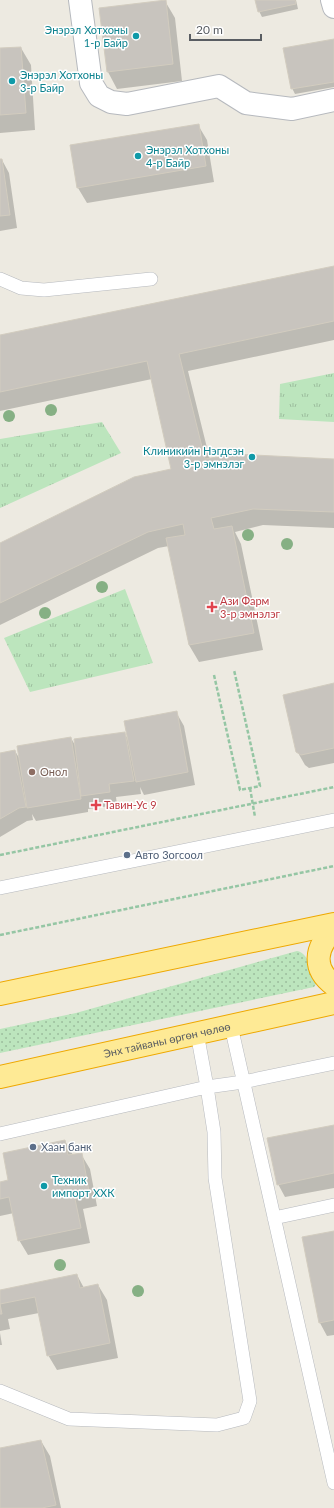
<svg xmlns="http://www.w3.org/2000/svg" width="334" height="1508" viewBox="0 0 334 1508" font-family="Lato,sans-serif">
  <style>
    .grass { fill: url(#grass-dots) }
    .park { fill: url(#park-tufts) }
    .shadow { fill: #0003 }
    .building { fill: #c8c4be; stroke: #d2ccbf }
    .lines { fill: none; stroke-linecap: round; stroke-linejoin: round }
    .service-casing { stroke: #b6b9be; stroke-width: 14 }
    .minor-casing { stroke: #b6b9be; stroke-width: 24 }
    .trunk-casing { stroke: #eea800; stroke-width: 24 }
    .path { stroke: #95c6a4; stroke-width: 2.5; stroke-dasharray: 4 2; stroke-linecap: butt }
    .service { stroke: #fff; stroke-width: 13 }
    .minor { stroke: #fff; stroke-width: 22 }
    .trunk { stroke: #feea95; stroke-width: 22 }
    .tree { fill: #86b084 }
    .culture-dot { fill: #0f9aa8; stroke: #fff; stroke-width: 1.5 }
    .health-dot { fill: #e0444e; stroke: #fff; stroke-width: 1.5 }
    .education-dot { fill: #8d6e63; stroke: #fff; stroke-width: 1.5 }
    .service-dot { fill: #5c6f8a; stroke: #fff; stroke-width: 1.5 }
    .labels { text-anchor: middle; stroke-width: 3; stroke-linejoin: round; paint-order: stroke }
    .culture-label { font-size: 11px; fill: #0d838f; stroke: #fff; text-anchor: start }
    .health-label { font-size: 11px; fill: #be3a42; stroke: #fff; text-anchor: start }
    .education-label { font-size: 11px; fill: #785e54; stroke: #fff; text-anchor: start }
    .service-label { font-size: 11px; fill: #4e5e75; stroke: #fff; text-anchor: start }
    .street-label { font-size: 11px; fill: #595d62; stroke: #fff }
  </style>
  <defs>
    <pattern id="grass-dots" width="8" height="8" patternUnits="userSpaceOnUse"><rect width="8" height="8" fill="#bce5bd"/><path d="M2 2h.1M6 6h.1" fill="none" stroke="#9cbd9d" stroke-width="1.8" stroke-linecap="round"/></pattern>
    <pattern id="park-tufts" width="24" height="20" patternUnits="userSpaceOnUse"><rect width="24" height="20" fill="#bce5bd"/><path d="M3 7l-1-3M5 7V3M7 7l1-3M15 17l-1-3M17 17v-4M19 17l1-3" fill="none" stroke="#9cbd9d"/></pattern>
  </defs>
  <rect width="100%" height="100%" fill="#edeae1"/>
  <!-- grass -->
  <path class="grass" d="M297,951C309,953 311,971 315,981L316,984L314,987L0,1053V1029L76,1013Z"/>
  <!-- park -->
  <path class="park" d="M334,373V422L279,419L280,384Z
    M102,422L121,453L0,508V439Z
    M125,589L153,663L30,692L4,638Z"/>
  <!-- shadow -->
  <path class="shadow" d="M256,0H296L298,9L262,17L259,11Z
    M165,1L175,18L182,81L117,89L108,72Z
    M334,40V87L295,94L292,88Z
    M21,48L31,65L35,130L0,133V49Z
    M198,125L207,140L214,182L87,203L78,188Z
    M0,160H2L9,173L17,228L0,231Z
    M334,267V340L188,371L210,460H334V528L263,525L235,532L241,544L263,650L199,662L189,645L169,546L158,548L0,625V544L172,469L152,379L0,411V336Z
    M334,684V763L309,768L305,765L297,751Z
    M176,712L184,726L195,785L144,795L140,787L141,794L116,797L117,805L88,809V812L36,821L32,814L33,820L27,821L0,837V754L15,751L21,761L71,738L76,747L124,733L128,739Z
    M334,1126V1188L285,1197L278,1184Z
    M65,1141L73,1155L81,1154L90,1169L97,1206L83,1209L90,1243L28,1255L19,1240L14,1213L0,1216V1183L9,1181Z
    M334,1232V1335L327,1336L320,1323Z
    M77,1275L84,1288L98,1285L107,1300L118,1358L57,1370L48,1355L39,1313L8,1319L10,1329L0,1331V1291Z
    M0,1333L2,1345H0Z
    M41,1441L50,1456L61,1508H0V1449Z"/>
  <!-- building -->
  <path class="building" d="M166,0L173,64L107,72L99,8Z
    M255,0H295L296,4L258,12Z
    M334,39V82L291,89L283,48Z
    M21,47L26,113L0,115V48Z
    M199,124L206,166L77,188L70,145Z
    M0,159H2L10,215L0,216Z
    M334,266V321L179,354L205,459L234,454L334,459V512L253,509L211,518L214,529L232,526L254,633L189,645L166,538L185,535L183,524L148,532L0,603V543L134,477L171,469L147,361L0,392V335Z
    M334,683V748L301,755L296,752L283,695Z
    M177,711L188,772L136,782L124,721Z
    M125,732L134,781L109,784L110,792L81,796L74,739Z
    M71,737L81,799L27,808L17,746Z
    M15,750L26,807L19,808L0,819V753Z
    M334,1125V1173L277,1185L267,1138Z
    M65,1140L68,1155L82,1153L89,1191L74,1194L81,1228L18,1241L9,1197L0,1199V1182L8,1180L3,1153Z
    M334,1231V1320L319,1323L302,1237Z
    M77,1274L80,1288L98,1284L110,1343L47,1356L35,1297L0,1304L2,1314H0V1290Z
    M41,1440L56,1505L42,1508H0V1448Z"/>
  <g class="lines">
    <defs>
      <path id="service" d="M0,279L21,288L44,290L151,279
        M0,888L334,820
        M231,1026L334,1483
        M0,1134L207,1087L197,1033
        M274,1218L334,1205
        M0,1391L69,1419L217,1425L244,1418L250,1401L215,1178L214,1132L207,1087L243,1082L334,1063"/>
      <path id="minor" d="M80,0L91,83L99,96L111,102L127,104L219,86L246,103L292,109L334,100
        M332,0L334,7"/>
      <g id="trunk">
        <path d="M334,930C315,947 312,969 334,985"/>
        <path d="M0,994L334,924"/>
        <path id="s1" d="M0,1077L334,1003"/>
      </g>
    </defs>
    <!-- service casing -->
    <use href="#service" class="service-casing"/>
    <!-- minor casing -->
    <use href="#minor" class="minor-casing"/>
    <!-- trunk casing -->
    <use href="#trunk" class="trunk-casing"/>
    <!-- path -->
    <path class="path" d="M214,675L240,790L260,786L234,670
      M250,788L255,817
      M0,855L334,787
      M0,935L334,866"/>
    <!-- service -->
    <use href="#service" class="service"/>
    <!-- minor -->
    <use href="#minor" class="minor"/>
    <!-- trunk -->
    <use href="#trunk" class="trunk"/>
  </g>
  <!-- trees -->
  <g class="tree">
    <circle cx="51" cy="410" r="6"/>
    <circle cx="9" cy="416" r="6"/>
    <circle cx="248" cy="535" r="6"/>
    <circle cx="287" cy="544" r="6"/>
    <circle cx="102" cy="587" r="6"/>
    <circle cx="45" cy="613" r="6"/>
    <circle cx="60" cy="1265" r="6"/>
    <circle cx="138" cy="1291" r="6"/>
  </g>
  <!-- markers -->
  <g class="culture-dot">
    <circle cx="136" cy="36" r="4"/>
    <circle cx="12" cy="81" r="4"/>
    <circle cx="138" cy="156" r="4"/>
    <circle cx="252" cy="457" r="4"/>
    <circle cx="44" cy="1186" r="4"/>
  </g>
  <g class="health-dot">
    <path d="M210 601h4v4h4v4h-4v4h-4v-4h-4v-4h4z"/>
    <path d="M94 799h4v4h4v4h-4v4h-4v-4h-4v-4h4z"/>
  </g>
  <circle class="education-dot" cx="32" cy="772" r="4"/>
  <g class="service-dot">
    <circle cx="127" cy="855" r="4"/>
    <circle cx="33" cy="1147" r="4"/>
  </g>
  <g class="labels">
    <!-- culture labels -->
    <g class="culture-label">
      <text x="128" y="34" text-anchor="end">Энэрэл Хотхоны<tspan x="128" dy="13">1-р Байр</tspan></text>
      <text x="20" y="79">Энэрэл Хотхоны<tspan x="20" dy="13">3-р Байр</tspan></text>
      <text x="146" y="154">Энэрэл Хотхоны<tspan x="146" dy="13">4-р Байр</tspan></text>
      <text x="244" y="455" text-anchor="end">Клиникийн Нэгдсэн<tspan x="244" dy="13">3-р эмнэлэг</tspan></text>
      <text x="52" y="1184">Техник<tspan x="52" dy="13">импорт ХХК</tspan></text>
    </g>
    <!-- health labels -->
    <g class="health-label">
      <text x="220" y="605">Ази Фарм<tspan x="220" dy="13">3-р эмнэлэг</tspan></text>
      <text x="104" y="809">Тавин-Ус 9</text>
    </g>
    <!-- education labels -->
    <g class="education-label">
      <text x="40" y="776">Онол</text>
    </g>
    <!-- service labels -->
    <g class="service-label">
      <text x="135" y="859">Авто 3огсоол</text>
      <text x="41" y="1151">Хаан банк</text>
    </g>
    <!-- street labels -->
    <g class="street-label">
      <text dy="4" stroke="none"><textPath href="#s1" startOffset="171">Энх тайваны өргөн чөлөө</textPath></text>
    </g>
  </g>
  <!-- scale -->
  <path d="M190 34v6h71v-6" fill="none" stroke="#595d62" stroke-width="2"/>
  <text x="196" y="34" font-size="12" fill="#595d62" stroke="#ffffff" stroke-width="3" paint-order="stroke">20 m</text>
</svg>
